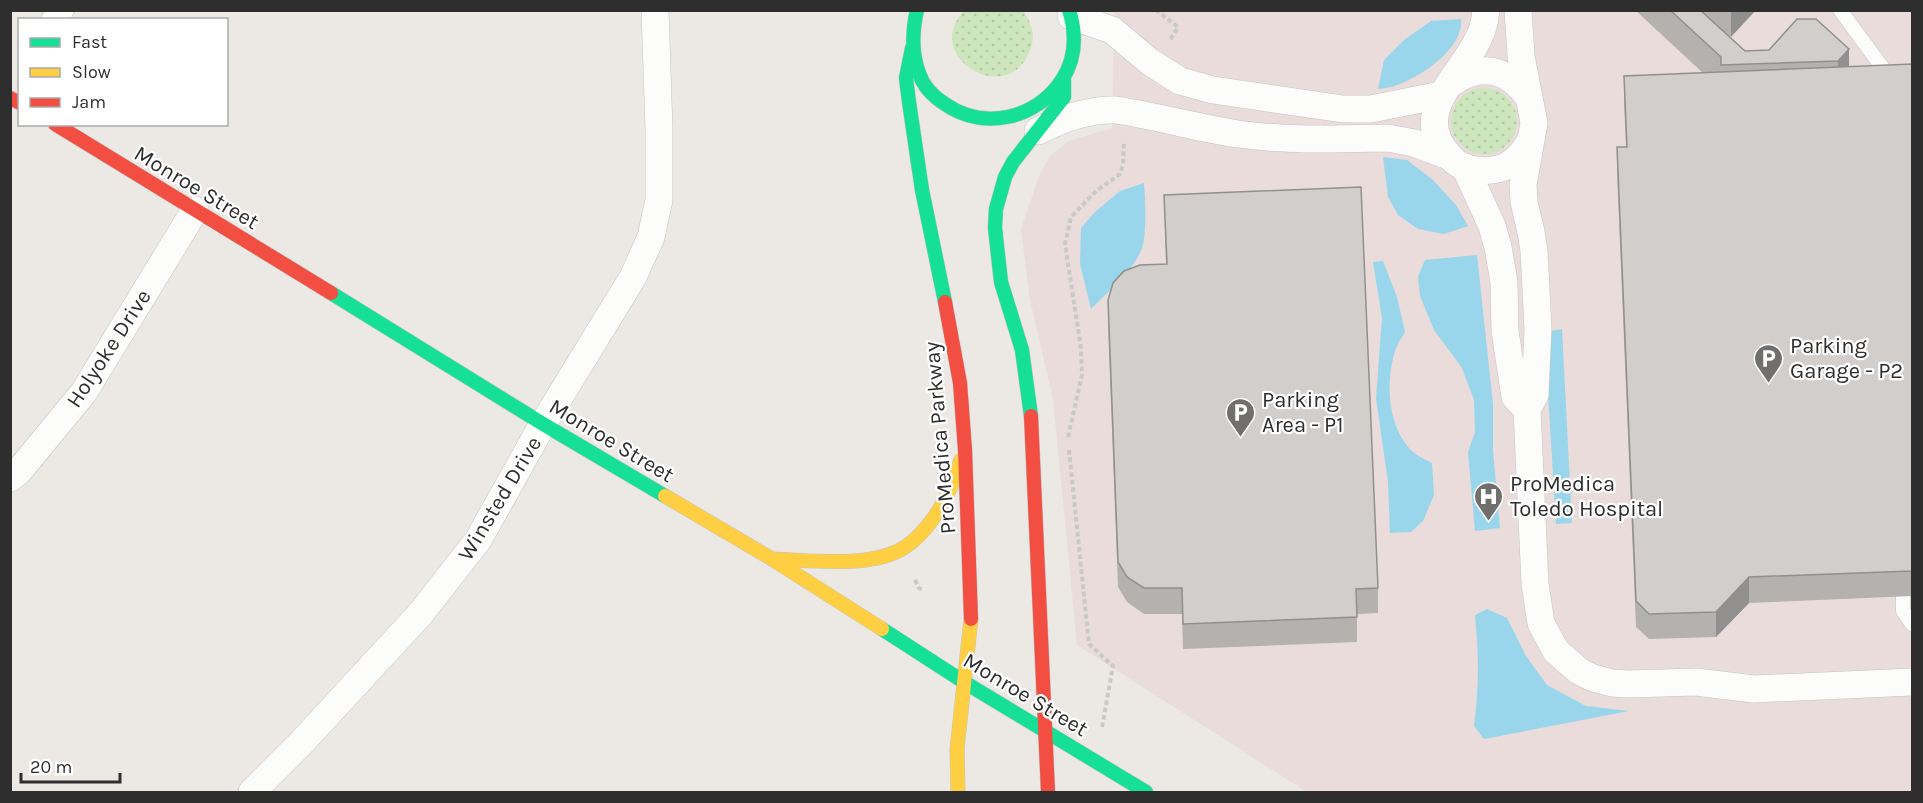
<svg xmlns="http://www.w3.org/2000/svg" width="1923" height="803" viewBox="0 0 1923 803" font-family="Karla,sans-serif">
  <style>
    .medical { fill: #e9dcdb }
    .grass { fill: url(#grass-dots) }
    .water { fill: #99d6ec }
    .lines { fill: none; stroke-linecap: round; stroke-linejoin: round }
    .lane-casing { stroke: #c5c4c5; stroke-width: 15 }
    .street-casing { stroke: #c5c4c5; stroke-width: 28 }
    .fast-casing { stroke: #c5c4c5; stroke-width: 15 }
    .slow-casing { stroke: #c5c4c5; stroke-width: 15 }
    .jam-casing { stroke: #c5c4c5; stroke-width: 15 }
    .path { stroke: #c9c9c8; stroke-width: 4; stroke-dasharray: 4.5 3; stroke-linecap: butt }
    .lane { stroke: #fcfcfb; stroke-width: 14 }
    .street { stroke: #fcfcfb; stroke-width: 27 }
    .fast { stroke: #16e098; stroke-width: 14 }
    .slow { stroke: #ffcf43; stroke-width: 14 }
    .jam { stroke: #f24e42; stroke-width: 14 }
    .wall { fill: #b4b1af }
    .shaded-wall { fill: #92908e }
    .building { fill: #d1cecb; stroke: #92908e; stroke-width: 1.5 }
    .labels { text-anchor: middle; stroke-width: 4.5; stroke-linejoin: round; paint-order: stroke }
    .street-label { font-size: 22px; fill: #2e2e2e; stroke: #fff }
    .poi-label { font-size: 22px; fill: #2e2e2e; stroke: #fff; text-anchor: start }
  </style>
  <defs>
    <pattern id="grass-dots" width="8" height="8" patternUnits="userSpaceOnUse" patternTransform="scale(1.5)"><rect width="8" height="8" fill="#cee6be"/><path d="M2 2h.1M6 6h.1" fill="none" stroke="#b1c6a4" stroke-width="1.8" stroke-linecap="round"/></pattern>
  </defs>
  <rect width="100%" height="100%" fill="#ece8e4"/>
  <!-- medical -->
  <path class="medical" d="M1114,11H1912V792H1307L1077,645L1053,399L1030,300L1021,229L1039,176L1051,155L1069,141L1112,128Z"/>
  <!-- grass -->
  <path class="grass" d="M1022,10C1030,19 1035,33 1032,44C1014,113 919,58 964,11Z
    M1451 121a33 33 0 1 1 66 0a33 33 0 1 1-66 0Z"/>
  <!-- water -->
  <path class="water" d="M1461,19C1464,48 1422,76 1397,85C1391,88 1384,88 1378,89L1384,60L1404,40L1431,21Z
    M1383,157L1407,160L1433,180L1456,205L1468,226L1444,234L1418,229L1398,215L1388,197Z
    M1144,183C1145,199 1148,238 1140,253C1130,274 1107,292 1091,309L1080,264L1081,228L1095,212L1120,191Z
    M1477,255L1493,404V451L1500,528L1475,531L1468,452L1475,432L1474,400L1462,368L1434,330L1420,296L1418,277L1425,260Z
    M1383,261L1397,297L1405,332C1402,337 1398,343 1396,348C1385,380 1387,427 1412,451C1417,456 1426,460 1432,463L1434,495L1423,521L1411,532L1390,533L1388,482L1376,398L1382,318L1373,262Z
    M1562,329L1572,523L1556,524L1548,393L1551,331Z
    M1487,609L1507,618L1526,656L1547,685L1586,706L1629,711L1484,739L1474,726C1479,689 1479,653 1475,615Z"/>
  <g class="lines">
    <defs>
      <path id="lane" d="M1840,10L1888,75V79
        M1903,596V611L1912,624"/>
      <path id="street" d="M1486,10C1485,23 1482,34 1475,45C1455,82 1410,116 1451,158C1462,170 1482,173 1498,169C1513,165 1524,153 1531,139
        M1518,10L1521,56L1534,123L1523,185L1524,202L1531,232L1534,251L1538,329L1535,395L1527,409L1535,584L1541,623L1556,651L1579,671L1593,678L1612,683L1628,684L1696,682L1754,689L1912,682
        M1071,16L1112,30L1150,62L1180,81L1213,90L1343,109H1371L1441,95
        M55,20L60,10
        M1450,84C1480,62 1508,68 1529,98
        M1038,131C1063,118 1088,109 1116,110C1157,116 1197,128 1238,134C1288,141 1338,139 1388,138L1414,143L1449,156
        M1465,167L1492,226L1498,247L1504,282L1505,331L1515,397L1527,409
        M10,478L19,471L84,392L195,210
        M252,792L302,742L421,613L478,540L543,424L633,277L651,237L659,200V129L655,10"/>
      <path id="fast" d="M917,10C912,32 911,52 919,73C923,86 934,97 945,104C984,131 1036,119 1062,80C1076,58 1077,35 1069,10
        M912,48L906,78L909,102L922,190L945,302
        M331,293L543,424L665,496
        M1031,416L1022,350L1001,282L995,228L996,209L1005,177L1013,162L1064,97V80
        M882,629L964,682L1146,792"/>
      <path id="slow" d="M665,496L772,559L882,629
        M772,559C809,560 866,568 900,550C919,540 936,517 945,499C952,486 956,473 961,460
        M958,792L957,749L971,619"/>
      <path id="jam" d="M10,98L20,103
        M55,124L331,293
        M945,302L960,383L965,450L971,619
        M1031,416L1048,792"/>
    </defs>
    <!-- lane casing -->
    <use href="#lane" class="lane-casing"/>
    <!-- street casing -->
    <use href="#street" class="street-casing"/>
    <!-- fast casing -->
    <use href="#fast" class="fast-casing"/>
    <!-- slow casing -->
    <use href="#slow" class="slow-casing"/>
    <!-- jam casing -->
    <use href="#jam" class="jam-casing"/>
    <!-- path -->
    <path class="path" d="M1156,10L1178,27L1170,40
      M1068,437L1082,375L1081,348L1065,244L1071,217L1096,191L1120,174L1123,165L1124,141
      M1069,450L1089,644L1113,666L1102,727
      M915,580L919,588L924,590"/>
    <!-- lane -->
    <use href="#lane" class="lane"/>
    <!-- street -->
    <use href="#street" class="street"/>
    <!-- fast -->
    <use href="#fast" class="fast"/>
    <!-- slow -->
    <use href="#slow" class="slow"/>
    <!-- jam -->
    <use href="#jam" class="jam"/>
  </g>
  <!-- wall -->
  <path class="wall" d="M1635,10H1756L1730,37L1745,51L1769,50L1797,19L1849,67L1912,64V596L1749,603L1716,637L1649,639L1636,627L1617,172V147H1626L1624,101V76L1703,73Z
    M1164,195L1378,588V613L1357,614V642L1183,649L1182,614H1144L1127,602L1118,587L1108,325V300L1166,264Z"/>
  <!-- shaded-wall -->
  <path class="shaded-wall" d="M1731,10H1756L1731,37Z
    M1849,49V81L1838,93V61Z
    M1749,577V603L1716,637V612Z"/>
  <!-- building -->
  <path class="building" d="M1670,10H1700L1745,51L1769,50L1797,19H1816L1849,49L1838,61L1721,65V57Z
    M1912,64V571L1749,577L1716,612L1649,614L1636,601L1617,147H1627L1624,76Z
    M1361,187L1378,588L1356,589L1357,617L1183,624L1182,588H1144L1127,577L1118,562L1108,300L1113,283L1124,271L1140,265L1167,264L1164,195Z"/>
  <!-- icons -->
  <defs>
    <symbol id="parking-pin" viewBox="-11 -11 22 30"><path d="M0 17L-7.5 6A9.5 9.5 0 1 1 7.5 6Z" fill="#706f6e" stroke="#fff"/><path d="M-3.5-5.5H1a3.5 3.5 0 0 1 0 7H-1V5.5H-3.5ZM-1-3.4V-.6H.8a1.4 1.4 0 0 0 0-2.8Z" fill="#fff"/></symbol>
    <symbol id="hospital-pin" viewBox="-11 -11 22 30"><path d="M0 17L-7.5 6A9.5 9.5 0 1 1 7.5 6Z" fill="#706f6e" stroke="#fff"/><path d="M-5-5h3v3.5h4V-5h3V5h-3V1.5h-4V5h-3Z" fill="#fff"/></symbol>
  </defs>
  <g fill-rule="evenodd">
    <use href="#parking-pin" x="1752" y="342" width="33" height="45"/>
    <use href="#parking-pin" x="1224" y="396" width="33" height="45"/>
    <use href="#hospital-pin" x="1472" y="480" width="33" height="45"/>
  </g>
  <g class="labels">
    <!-- street labels -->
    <g class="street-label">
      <text transform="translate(197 187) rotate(31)" y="8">Monroe Street</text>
      <text transform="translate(108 348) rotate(-57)" y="8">Holyoke Drive</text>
      <text transform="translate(939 438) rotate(-95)" y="8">ProMedica Parkway</text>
      <text transform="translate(612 440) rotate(31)" y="8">Monroe Street</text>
      <text transform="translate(499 498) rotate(-59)" y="8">Winsted Drive</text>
      <text transform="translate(1026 694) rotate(31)" y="8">Monroe Street</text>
    </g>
    <!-- poi labels -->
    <g class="poi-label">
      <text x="1790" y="353">Parking<tspan x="1790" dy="25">Garage - P2</tspan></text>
      <text x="1262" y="407">Parking<tspan x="1262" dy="25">Area - P1</tspan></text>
      <text x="1510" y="491">ProMedica<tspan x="1510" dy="25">Toledo Hospital</tspan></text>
    </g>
  </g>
  <!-- border -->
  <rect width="1923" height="803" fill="none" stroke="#2e2e2e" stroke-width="24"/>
  <!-- legend -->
  <rect x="18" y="18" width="210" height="108" fill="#ffffff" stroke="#ababab" stroke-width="1.5"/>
  <rect x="30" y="38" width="30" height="9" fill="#16e098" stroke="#ababab" stroke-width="1.5"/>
  <text x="72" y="48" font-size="18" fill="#2e2e2e">Fast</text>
  <rect x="30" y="68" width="30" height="9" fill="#ffcf43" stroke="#ababab" stroke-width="1.5"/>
  <text x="72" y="78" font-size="18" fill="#2e2e2e">Slow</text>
  <rect x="30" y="98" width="30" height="9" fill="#f24e42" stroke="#ababab" stroke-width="1.5"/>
  <text x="72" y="108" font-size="18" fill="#2e2e2e">Jam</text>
  <!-- scale -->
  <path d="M21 773v9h99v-9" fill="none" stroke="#2e2e2e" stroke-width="3"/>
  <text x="30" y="773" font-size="18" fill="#2e2e2e" stroke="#ffffff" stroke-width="4.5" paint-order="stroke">20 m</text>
</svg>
